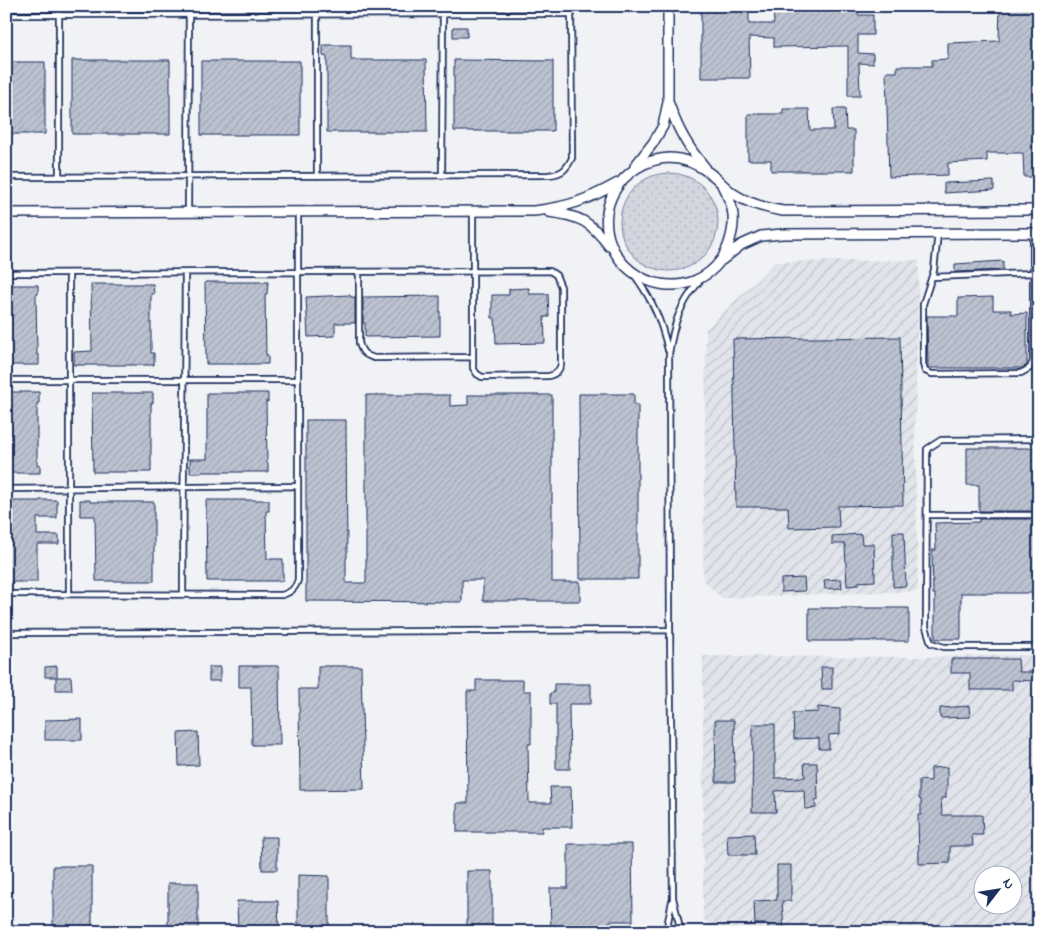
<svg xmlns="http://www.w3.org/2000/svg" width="1045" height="938" viewBox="0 0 1045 938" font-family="'Indie Flower',sans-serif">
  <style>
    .industrial { fill: url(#industrial-furrows); fill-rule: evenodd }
    .grass { fill: url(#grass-dots); stroke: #76829e }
    .building { fill: url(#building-hatch); stroke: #1b2f5e }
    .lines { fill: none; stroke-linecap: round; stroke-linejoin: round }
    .lane-casing { stroke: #1b2f5e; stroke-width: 8 }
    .street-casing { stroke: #1b2f5e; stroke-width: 12 }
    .lane { stroke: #fff; stroke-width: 4.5 }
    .street { stroke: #fff; stroke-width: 9 }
  </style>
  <defs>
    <pattern id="industrial-furrows" width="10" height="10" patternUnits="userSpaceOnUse" patternTransform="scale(1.25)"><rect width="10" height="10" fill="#e1e4ea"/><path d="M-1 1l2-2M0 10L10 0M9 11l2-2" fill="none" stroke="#c0c4cb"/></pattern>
    <pattern id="grass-dots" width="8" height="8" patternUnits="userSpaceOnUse" patternTransform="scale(1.25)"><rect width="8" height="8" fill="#d2d6df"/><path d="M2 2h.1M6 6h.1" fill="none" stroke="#b4b8c2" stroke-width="1.8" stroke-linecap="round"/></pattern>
    <pattern id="building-hatch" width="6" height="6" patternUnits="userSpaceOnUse" patternTransform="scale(1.25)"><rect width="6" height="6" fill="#bcc2d0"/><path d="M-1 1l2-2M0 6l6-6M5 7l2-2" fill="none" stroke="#a1a7b5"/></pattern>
  </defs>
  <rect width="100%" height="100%" fill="#f1f2f5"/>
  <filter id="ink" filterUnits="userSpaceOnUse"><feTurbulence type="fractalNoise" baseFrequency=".02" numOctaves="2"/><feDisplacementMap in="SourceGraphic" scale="10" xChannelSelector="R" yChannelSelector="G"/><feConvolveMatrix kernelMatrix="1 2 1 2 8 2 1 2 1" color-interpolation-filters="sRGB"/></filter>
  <g filter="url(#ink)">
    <!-- industrial -->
    <path class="industrial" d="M919,260L915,428L918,591L722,598L703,580L706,329L776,262Z
      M1039,655V932H716L703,918V656L919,657ZM982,876H1012V906H982Z"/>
    <!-- grass -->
    <path class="grass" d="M620 222a49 49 0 1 1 98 0a49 49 0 1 1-98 0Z"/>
    <!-- building -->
    <path class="building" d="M701,6H749V24H774L773,6H858V15H873V35H858V53L873,54V64L859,63L860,96H848V46L774,47V38L749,37L750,78H701Z
      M1000,6H1034L1033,177H1024L1023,153H987V161L948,163V175L889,177L886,72H897V66H932V60L948,59V43L999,41Z
      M453,27H467V37H453Z
      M323,45H351V60H426L427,132H327V57L323,56Z
      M72,60H170V134H72Z
      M454,60L553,61V131H454Z
      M201,61H300V135H201Z
      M6,62H45V134H6Z
      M783,109H809L810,130H834L833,109H845L846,130H854V171H771V160H748V114H783Z
      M994,181V190L944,193V183Z
      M1003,261V270L955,272V264Z
      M205,282H268L267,294H265L266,355H268V364H206Z
      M91,284H153L154,294H151V353H154V365H74V352L92,351Z
      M6,285H38V294L36,295L37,355H39V365H6Z
      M529,288V294H548L549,317H544L545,343L496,344L495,318H492V295H509V289Z
      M350,295V297H355V323H335V336L308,337L306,297Z
      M440,296V336L365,337V323H363V297Z
      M993,297V310H1011V314L1027,313V365L1022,368H928L927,316H958V298Z
      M900,337L903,505L838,506L839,527L789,528L788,507H736L733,339Z
      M6,392H39V403H37V465L40,464V473H6Z
      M92,393H153V403H151V472H93Z
      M207,393H268V402L266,401L267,463H268V472H201V473H190V459H207Z
      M579,394H634V405H638V579H580Z
      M366,395H450V406L468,405V395H552V582H580V601H483V580H462V602L306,601V420H346L347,558H346V583H366Z
      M967,448H1039V511H979V485H967Z
      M40,500H57V518H37V535H59V544H37V582H6V501H40Z
      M80,500H90V502H154V581H96L95,516H80Z
      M206,500H269V511H266L267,559H283V581H207Z
      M979,519H1039V593H961V639H935V594H933L932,550H936L935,523L979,522Z
      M893,532H904L906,586L893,587Z
      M861,534L862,544H874L875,581L858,582V585L847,586L845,544H832V536Z
      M804,578L805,591L781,592V579Z
      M841,579L842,588L825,589L824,580Z
      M809,608H909V641H809Z
      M951,659H1018L1019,672H1039V681L1012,680V690H970V673H951Z
      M57,666V677H71L72,690H56V677H45V667Z
      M239,666H279L280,745H252L251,687H239Z
      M318,666H361L364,789L300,790L299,689H318Z
      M209,667H220V681H209Z
      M821,667H832V689H822Z
      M476,680H523V691H531V744H528L529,803H551L550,787H571L572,827H542V832H457V803H468L467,691H476Z
      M554,684H591V704H569L570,769H556V704H550V693H554Z
      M969,706L970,717L940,718V708Z
      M818,707L840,709V734L829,735V749H819V738L794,739L793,713L818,712Z
      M82,719V740H45V720Z
      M715,720H734L735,782H716Z
      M753,724H775V778L805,777L804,763H817L818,800H815L816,808L805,809L804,790L775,791L776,812H752Z
      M198,732L199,765L179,766L178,733Z
      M947,767V789H946V798H941L942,815H982L983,835H972L973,846H950V863L919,864L918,815H921V799H919V780L931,781V768Z
      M754,834L755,855H728L727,835Z
      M261,837H277V870H262Z
      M568,844H632L633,921H610V932H551L550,888H568Z
      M777,865H791V901H782L784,932H768V924H755L754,901L777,900Z
      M53,866H92V932H53Z
      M467,871H492V932H467Z
      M298,875L329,876V932H298Z
      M168,883H198V932H168Z
      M237,901H278L279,932H238Z"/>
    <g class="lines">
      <defs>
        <path id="lane" d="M59,6V177
          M6,15L572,14
          M317,176V6
          M442,176L443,6
          M6,177L548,175C562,174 566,170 572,158L571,6
          M188,212L189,6
          M298,212V272L550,271L556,275L561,287V365C558,372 556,374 549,376L482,377L477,374L473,368V211
          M938,233L934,270L923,304V364L925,371L932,374L1021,373L1030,368L1033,361V233
          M359,272V343C362,353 365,355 374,358L473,357
          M6,273L298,272V580C295,589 291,592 282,595L6,594
          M69,273V594
          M635,276C653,301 661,320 668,350
          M932,277L1033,273
          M6,380H298
          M1039,439L941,440L927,449L926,627L931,643L944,647H1039
          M6,489L298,486
          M927,515H1039
          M183,594L185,273
          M6,633L670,630
          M666,932L672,901
          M681,932L673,898L670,630L669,354C674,323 679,306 699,282"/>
        <path id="street" d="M669,104C677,128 687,147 704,166
          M635,166L653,143L663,126L668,102V6
          M722,185C725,192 731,201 732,209C735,221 732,235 728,246C726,250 724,256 721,260C691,301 629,289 611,244C604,227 605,208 614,192C625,172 646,159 669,158C684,158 699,165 711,174C719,180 725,188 734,194C749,204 765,208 783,211L1039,210
          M549,212C580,216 590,221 609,246
          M6,213L534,211C569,207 587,200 618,183
          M722,260L741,245L761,236L782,234L1039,233"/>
      </defs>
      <!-- lane casing -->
      <use href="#lane" class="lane-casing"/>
      <!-- street casing -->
      <use href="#street" class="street-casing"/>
      <!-- lane -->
      <use href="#lane" class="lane"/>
      <!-- street -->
      <use href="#street" class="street"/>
    </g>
  </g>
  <!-- margin -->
  <rect width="1045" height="938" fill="none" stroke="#fff" stroke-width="25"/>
  <rect x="12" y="12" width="1020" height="913" fill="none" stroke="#1b2f5e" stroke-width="2" filter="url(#ink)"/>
  <!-- north arrow -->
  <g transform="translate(998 890) rotate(59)"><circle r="24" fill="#ffffff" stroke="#a4acbf"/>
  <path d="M0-4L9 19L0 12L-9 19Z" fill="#1b2f5e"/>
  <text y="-8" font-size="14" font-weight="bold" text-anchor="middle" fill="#1b2f5e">N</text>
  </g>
</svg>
